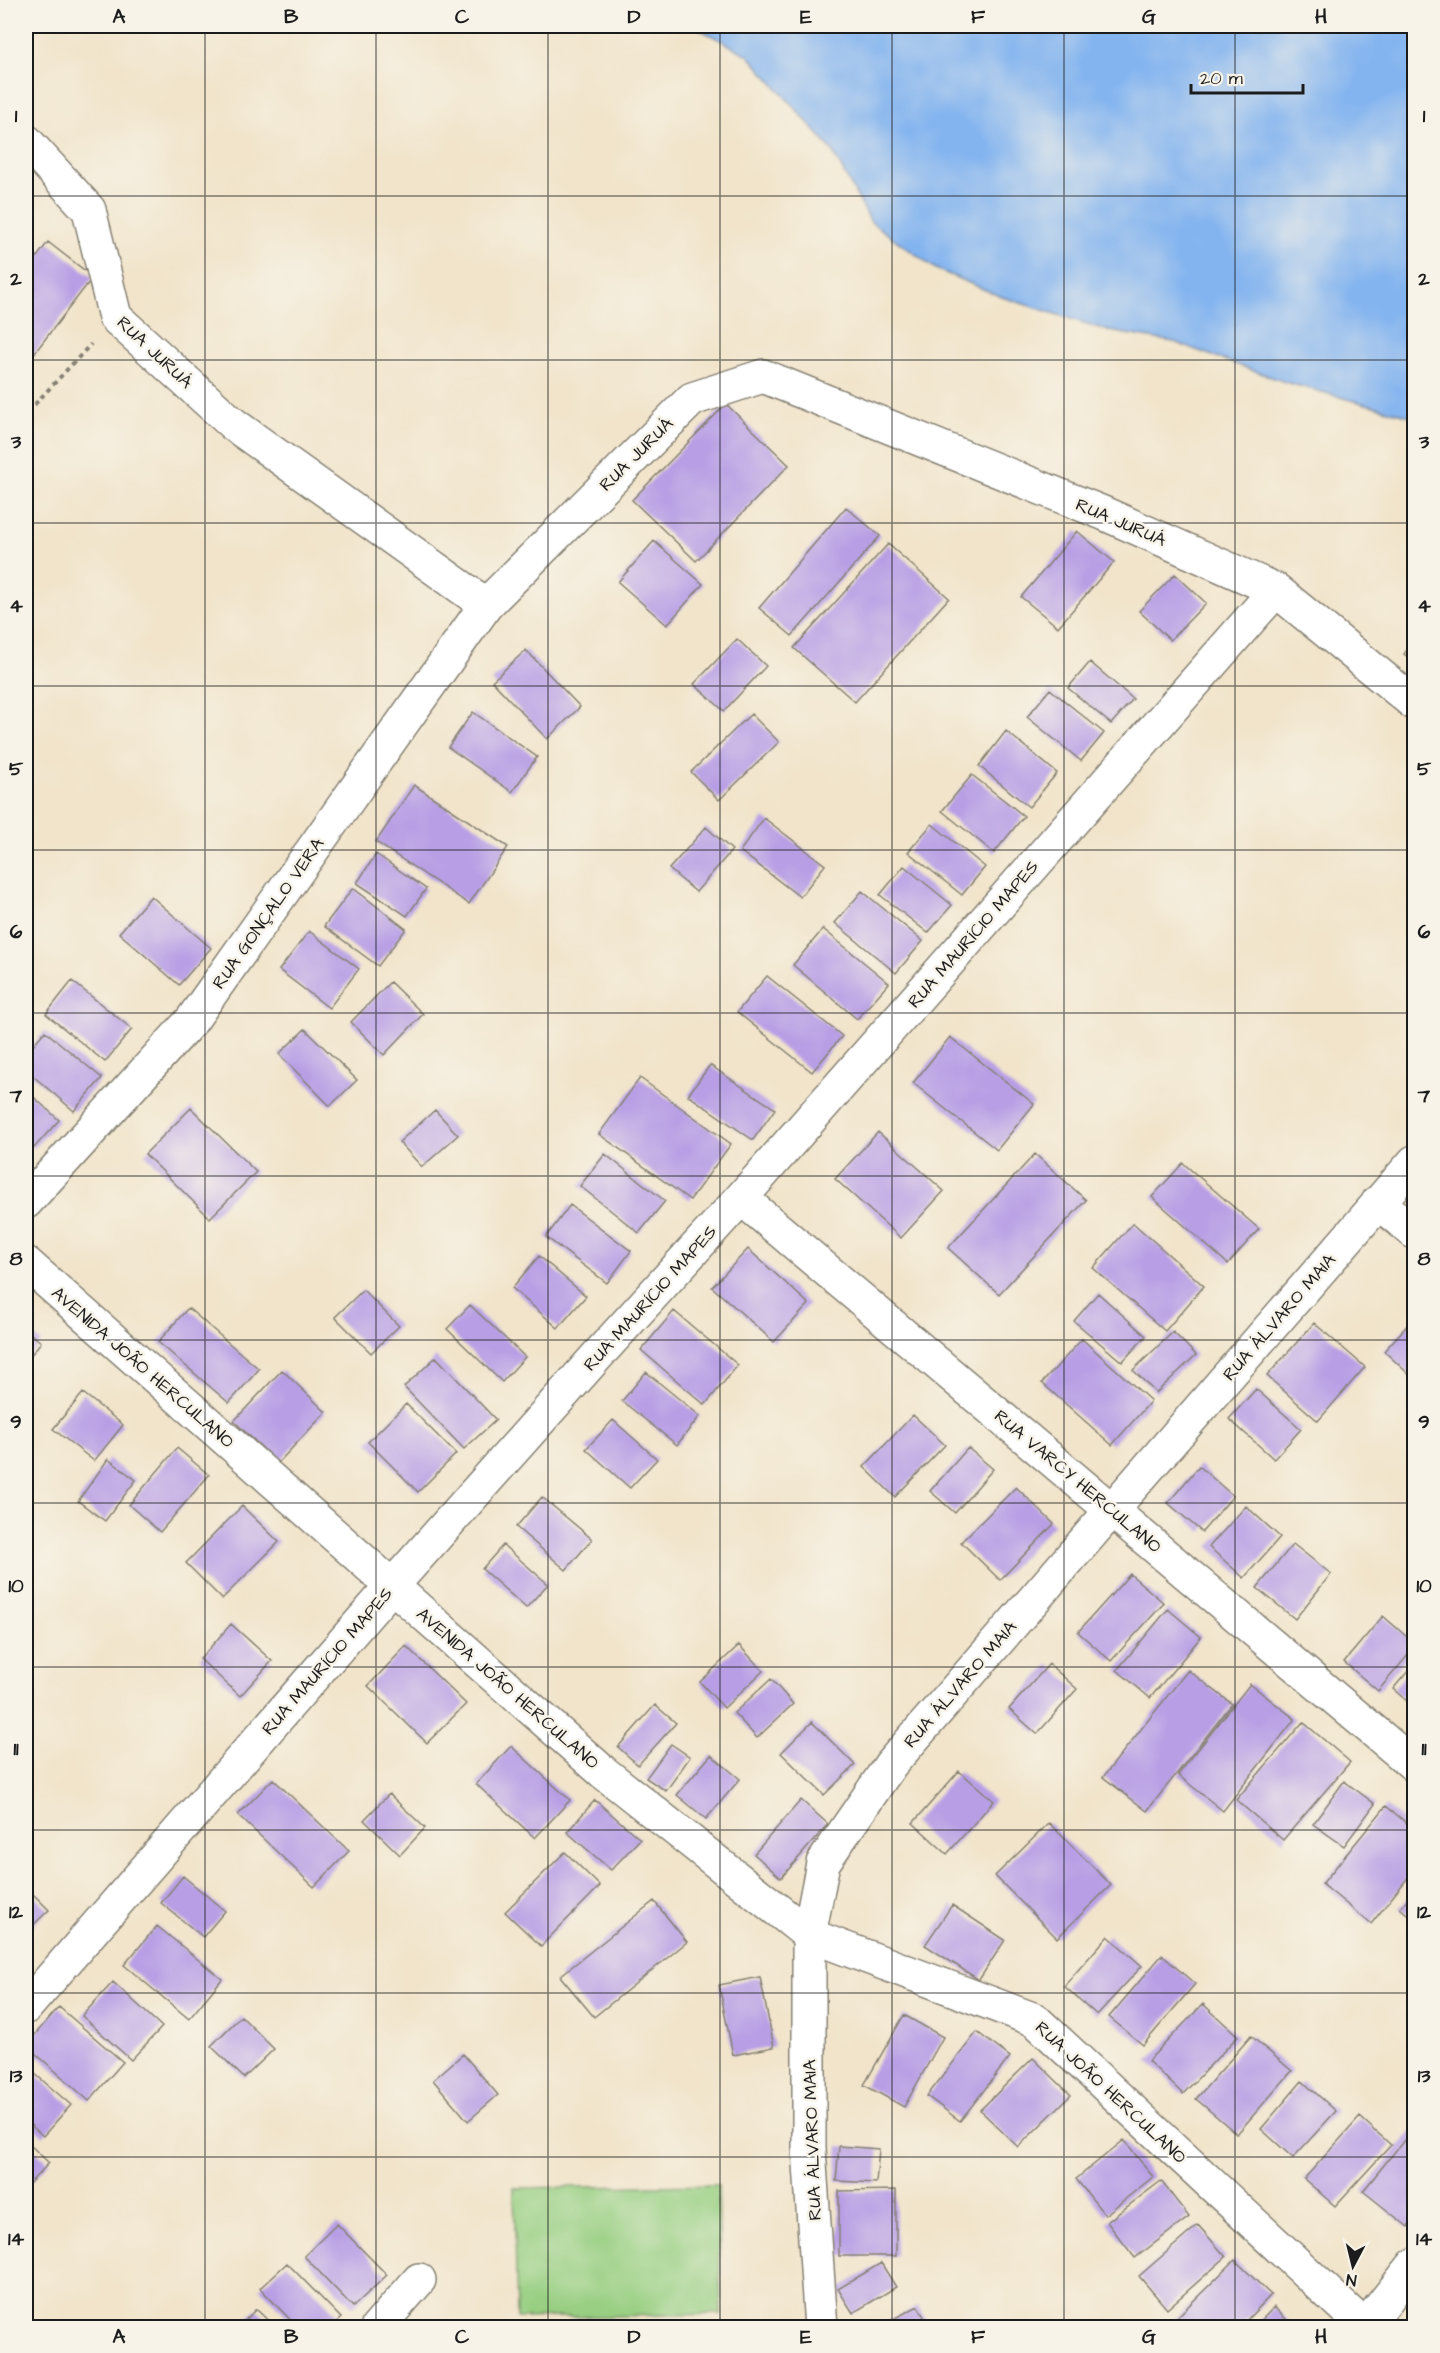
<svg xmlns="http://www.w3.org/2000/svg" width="1440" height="2353" viewBox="0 0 1440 2353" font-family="'Architects Daughter',sans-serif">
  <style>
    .green { fill: #98cf82; stroke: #5a764f; stroke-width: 1.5 }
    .water { fill: #83b4ef; stroke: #506886; stroke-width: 1.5 }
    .building { fill: #b89fe5 }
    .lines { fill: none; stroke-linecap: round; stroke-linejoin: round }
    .street-casing { stroke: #868073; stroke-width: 36 }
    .path { stroke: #868073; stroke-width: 4; stroke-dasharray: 4.5 4.5; stroke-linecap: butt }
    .street { stroke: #fff; stroke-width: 33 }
    .grid { fill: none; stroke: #1c1c1c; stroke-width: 1.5; stroke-opacity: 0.55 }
    .labels { text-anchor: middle; stroke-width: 5; stroke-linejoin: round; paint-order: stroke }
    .street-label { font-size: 18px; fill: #1c1c1c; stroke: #f7f3e8 }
    .neatline { fill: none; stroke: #1c1c1c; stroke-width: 2 }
    .grid-label { font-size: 20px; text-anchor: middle; font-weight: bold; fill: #1c1c1c }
  </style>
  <rect width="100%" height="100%" fill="#f7f3e8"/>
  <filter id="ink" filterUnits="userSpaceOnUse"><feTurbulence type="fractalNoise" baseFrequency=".0167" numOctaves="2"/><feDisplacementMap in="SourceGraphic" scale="12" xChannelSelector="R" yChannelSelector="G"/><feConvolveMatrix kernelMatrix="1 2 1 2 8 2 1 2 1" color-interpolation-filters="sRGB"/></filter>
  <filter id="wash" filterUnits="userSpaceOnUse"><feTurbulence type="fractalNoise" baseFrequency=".008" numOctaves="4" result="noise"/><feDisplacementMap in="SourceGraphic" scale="24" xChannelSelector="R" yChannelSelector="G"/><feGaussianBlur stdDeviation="1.35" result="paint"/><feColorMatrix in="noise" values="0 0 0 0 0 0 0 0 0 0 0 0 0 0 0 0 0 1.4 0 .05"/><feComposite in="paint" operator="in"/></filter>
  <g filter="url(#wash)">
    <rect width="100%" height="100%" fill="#f1e4ca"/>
    <!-- green -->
    <path class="green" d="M718,2185L721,2314L517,2318L514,2188Z"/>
    <!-- water -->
    <path class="water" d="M694,26H1414V417L1285,382L1174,342L1109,331L1002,297L936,269L871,222L831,149L748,55Z"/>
    <g id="blocks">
      <!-- building -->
      <path class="building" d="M48,242L93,277L26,364V272Z
        M726,404L789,465L696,561L632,500Z
        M846,507L880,536L792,636L759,608Z
        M1077,531L1114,562L1058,627L1021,597Z
        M654,541L703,584L667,625L618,582Z
        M888,544L949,598L855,702L794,648Z
        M1175,574L1206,603L1170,640L1139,611Z
        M737,639L766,666L724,711L694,684Z
        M1414,640V662L1404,654Z
        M526,650L580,707L547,739L492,681Z
        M1090,662L1133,699L1111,724L1068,688Z
        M1050,689L1104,733L1081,761L1027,717Z
        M473,712L537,757L512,792L448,747Z
        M751,714L779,742L719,800L691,772Z
        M1006,731L1057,773L1029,807L979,766Z
        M972,775L1024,816L994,853L942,811Z
        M414,785L508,847L469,904L376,842Z
        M764,818L825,865L800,897L740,851Z
        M932,824L985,867L962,895L908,852Z
        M706,827L732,850L696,892L669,869Z
        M376,854L426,889L407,916L357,883Z
        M904,866L952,905L928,933L880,895Z
        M353,888L406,929L378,966L324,926Z
        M862,891L923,941L896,973L835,923Z
        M151,896L211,948L179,985L119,933Z
        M823,929L889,983L857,1019L793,965Z
        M309,931L359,969L329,1008L279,970Z
        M767,976L842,1036L812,1072L737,1012Z
        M72,981L132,1029L105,1062L46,1014Z
        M390,982L423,1014L384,1055L351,1022Z
        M305,1029L357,1080L330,1106L279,1054Z
        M45,1031L102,1078L74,1111L26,1070V1053Z
        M950,1037L1034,1104L997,1150L913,1083Z
        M710,1065L775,1109L753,1140L688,1095Z
        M640,1078L731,1144L690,1200L599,1134Z
        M26,1090L59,1120L34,1148L26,1140Z
        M191,1108L256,1172L210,1218L145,1154Z
        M435,1110L458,1135L422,1167L399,1142Z
        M878,1132L944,1191L901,1238L835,1179Z
        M605,1154L665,1201L639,1233L580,1186Z
        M1035,1154L1086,1200L999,1294L948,1248Z
        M1183,1163L1259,1229L1228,1264L1152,1197Z
        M570,1205L631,1251L607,1283L546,1237Z
        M1133,1223L1204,1286L1165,1331L1093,1268Z
        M748,1249L809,1304L774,1342L712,1287Z
        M539,1256L586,1296L558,1328L512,1288Z
        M363,1290L399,1326L371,1353L335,1317Z
        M1098,1293L1146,1336L1122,1362L1074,1321Z
        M470,1305L525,1357L502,1382L447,1329Z
        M188,1308L259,1369L229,1403L158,1342Z
        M674,1311L738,1365L705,1405L641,1350Z
        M1414,1318V1379L1384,1351Z
        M1314,1323L1365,1367L1318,1421L1267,1376Z
        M26,1330L41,1342L26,1361Z
        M1173,1332L1196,1355L1156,1393L1133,1370Z
        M1082,1339L1151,1401L1112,1445L1042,1383Z
        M436,1357L496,1420L464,1449L404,1387Z
        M282,1370L326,1412L278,1463L234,1421Z
        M646,1372L700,1416L677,1445L622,1401Z
        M1256,1389L1301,1429L1274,1459L1229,1419Z
        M83,1393L123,1425L94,1461L53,1429Z
        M406,1404L456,1454L418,1492L368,1442Z
        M913,1415L945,1445L895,1497L864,1467Z
        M613,1420L657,1459L630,1488L586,1449Z
        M177,1448L209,1475L160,1532L129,1505Z
        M968,1448L993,1469L955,1513L930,1491Z
        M108,1459L136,1480L105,1521L78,1501Z
        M1199,1466L1233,1496L1202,1532L1168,1503Z
        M1016,1487L1054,1524L1000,1580L961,1542Z
        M542,1497L592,1539L566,1570L516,1527Z
        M242,1506L279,1542L222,1599L186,1563Z
        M1246,1506L1280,1537L1244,1578L1209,1547Z
        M1293,1544L1331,1574L1295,1619L1257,1588Z
        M503,1545L548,1584L526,1608L482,1569Z
        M1130,1574L1164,1603L1111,1661L1078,1632Z
        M1168,1609L1201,1637L1150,1698L1117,1670Z
        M1383,1616L1414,1643V1648L1378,1691L1344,1662Z
        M231,1624L272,1661L240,1696L200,1659Z
        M739,1645L763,1671L724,1708L700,1682Z
        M406,1646L466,1704L427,1743L368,1686Z
        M1049,1664L1077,1689L1037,1734L1009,1709Z
        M1414,1664V1707L1393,1689Z
        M1188,1670L1232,1704L1147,1811L1103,1777Z
        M771,1679L793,1704L757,1738L734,1713Z
        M1250,1684L1295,1719L1223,1811L1178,1775Z
        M655,1705L676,1723L638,1765L618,1747Z
        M812,1722L855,1765L824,1795L781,1753Z
        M1303,1722L1350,1762L1283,1840L1236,1800Z
        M671,1744L690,1757L666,1791L646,1778Z
        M511,1746L570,1800L535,1838L476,1784Z
        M711,1755L740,1779L706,1819L677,1795Z
        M959,1771L994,1801L947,1854L913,1823Z
        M273,1779L349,1851L314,1887L238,1815Z
        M1344,1781L1375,1804L1344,1846L1313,1824Z
        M389,1794L425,1828L400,1855L364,1820Z
        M595,1800L640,1839L611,1870L567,1832Z
        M801,1800L828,1824L781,1878L754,1854Z
        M1386,1806L1414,1829V1870L1371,1924L1322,1884Z
        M1049,1823L1111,1885L1057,1938L995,1876Z
        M565,1852L600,1886L541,1946L505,1912Z
        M183,1876L225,1911L203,1937L161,1903Z
        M26,1887L49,1910L26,1932Z
        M1414,1891V1920L1400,1908Z
        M654,1901L687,1942L594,2017L560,1976Z
        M952,1905L1005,1940L979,1980L925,1945Z
        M157,1926L222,1979L189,2019L124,1965Z
        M1108,1936L1142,1966L1097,2015L1064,1986Z
        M1162,1955L1195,1984L1143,2045L1109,2017Z
        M760,1977L774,2047L733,2055L719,1985Z
        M113,1982L162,2027L131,2060L82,2016Z
        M1203,2004L1238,2036L1183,2094L1148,2061Z
        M59,2007L123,2062L89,2101L26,2045Z
        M904,2015L943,2037L904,2107L864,2085Z
        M241,2016L274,2049L244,2078L211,2046Z
        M977,2032L1010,2057L960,2121L927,2096Z
        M1251,2036L1292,2071L1237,2134L1196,2099Z
        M463,2054L498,2095L468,2121L433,2080Z
        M1033,2058L1071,2095L1018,2147L980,2110Z
        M27,2067L71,2105L43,2136L26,2121Z
        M1302,2081L1336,2111L1293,2158L1261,2129Z
        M1360,2117L1391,2145L1335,2206L1304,2179Z
        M1414,2128V2219L1408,2227L1363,2191Z
        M1124,2140L1153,2177L1105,2215L1076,2179Z
        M26,2141L49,2163L26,2187Z
        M839,2146L879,2149L876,2183L836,2181Z
        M1161,2181L1189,2217L1135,2258L1107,2222Z
        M896,2190V2256H839V2191Z
        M337,2224L387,2275L353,2307L304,2256Z
        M1198,2225L1226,2257L1167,2309L1139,2276Z
        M1235,2260L1271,2295L1239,2328H1179L1173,2321Z
        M287,2263L341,2318L330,2328H298L260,2288Z
        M881,2263L896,2287L853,2313L838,2289Z
        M918,2306L930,2328H876Z
        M1274,2307L1295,2328H1254Z
        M256,2309L276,2328H238Z"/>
    </g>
  </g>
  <g filter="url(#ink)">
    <use href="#blocks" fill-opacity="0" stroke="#868073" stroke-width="1.5"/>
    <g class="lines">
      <defs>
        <path id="street" d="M26,141L89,210L115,317L233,424L486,605
          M741,1198L1414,1765
          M26,1202L192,1020L486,605L692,399L763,376L1103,513L1276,590L1414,703
          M1378,1202L1414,1232
          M26,1263L603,1772L809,1935L1035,2020L1366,2328
          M26,2007L392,1586L597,1356L741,1198L1276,590
          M377,2328L419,2280
          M821,2328L809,2149V1935L823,1863L891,1764L1414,1162
          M1364,2328L1414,2265"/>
      </defs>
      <!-- street casing -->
      <use href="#street" class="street-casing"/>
      <!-- path -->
      <path class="path" d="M26,407L35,404L91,344"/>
      <!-- street -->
      <use href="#street" class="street"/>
    </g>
  </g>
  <!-- grid -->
  <path class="grid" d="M205,26V2328M376,26V2328M548,26V2328M720,26V2328M892,26V2328M1064,26V2328M1235,26V2328M26,196H1414M26,360H1414M26,523H1414M26,686H1414M26,850H1414M26,1013H1414M26,1176H1414M26,1340H1414M26,1503H1414M26,1667H1414M26,1830H1414M26,1993H1414M26,2157H1414"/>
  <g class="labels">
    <!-- street labels -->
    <g class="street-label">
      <text transform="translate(155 352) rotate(43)" y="6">RUA JURUÁ</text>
      <text transform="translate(636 454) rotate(-45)" y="6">RUA JURUÁ</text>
      <text transform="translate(1121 522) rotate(23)" y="6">RUA JURUÁ</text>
      <text transform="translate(268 913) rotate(-55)" y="6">RUA GONÇALO VERA</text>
      <text transform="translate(973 934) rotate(-49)" y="6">RUA MAURÍCIO MAPES</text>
      <text transform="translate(650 1298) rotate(-48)" y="6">RUA MAURÍCIO MAPES</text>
      <text transform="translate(1279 1317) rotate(-49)" y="6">RUA ÁLVARO MAIA</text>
      <text transform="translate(143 1367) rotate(41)" y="6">AVENIDA JOÃO HERCULANO</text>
      <text transform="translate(1078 1481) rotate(40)" y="6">RUA VARCY HERCULANO</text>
      <text transform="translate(327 1661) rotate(-49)" y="6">RUA MAURÍCIO MAPES</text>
      <text transform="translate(960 1684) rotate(-49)" y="6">RUA ÁLVARO MAIA</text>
      <text transform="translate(508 1688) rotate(41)" y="6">AVENIDA JOÃO HERCULANO</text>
      <text transform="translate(1111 2092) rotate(43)" y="6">RUA JOÃO HERCULANO</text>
      <text transform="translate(812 2140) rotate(-92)" y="6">RUA ÁLVARO MAIA</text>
    </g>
  </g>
  <!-- margin -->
  <rect width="1440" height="2353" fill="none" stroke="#f7f3e8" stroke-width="66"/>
  <!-- north arrow -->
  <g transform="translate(1353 2266) rotate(187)" stroke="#f7f3e8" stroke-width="4.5" paint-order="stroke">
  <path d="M0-4.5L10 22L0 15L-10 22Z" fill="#1c1c1c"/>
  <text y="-9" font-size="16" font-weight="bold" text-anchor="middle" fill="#1c1c1c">N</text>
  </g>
  <!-- scale -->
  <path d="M1191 84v9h112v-9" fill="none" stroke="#1c1c1c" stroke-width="3"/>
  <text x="1200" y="84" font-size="18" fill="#1c1c1c" stroke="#f7f3e8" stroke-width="4.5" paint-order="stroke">20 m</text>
  <rect x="33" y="33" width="1374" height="2287" class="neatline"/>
  <g class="grid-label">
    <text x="119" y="23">A</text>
    <text x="291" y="23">B</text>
    <text x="462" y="23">C</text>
    <text x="634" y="23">D</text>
    <text x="806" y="23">E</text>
    <text x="978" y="23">F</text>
    <text x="1149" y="23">G</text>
    <text x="1321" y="23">H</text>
    <text x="16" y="122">1</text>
    <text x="1424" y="122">1</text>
    <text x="16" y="285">2</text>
    <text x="1424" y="285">2</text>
    <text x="16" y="448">3</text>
    <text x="1424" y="448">3</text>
    <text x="16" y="612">4</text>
    <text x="1424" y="612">4</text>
    <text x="16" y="775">5</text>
    <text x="1424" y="775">5</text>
    <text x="16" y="938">6</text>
    <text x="1424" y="938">6</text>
    <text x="16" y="1102">7</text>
    <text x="1424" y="1102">7</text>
    <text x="16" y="1265">8</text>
    <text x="1424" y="1265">8</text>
    <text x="16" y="1428">9</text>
    <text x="1424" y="1428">9</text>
    <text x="16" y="1592">10</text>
    <text x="1424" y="1592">10</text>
    <text x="16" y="1755">11</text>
    <text x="1424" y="1755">11</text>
    <text x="16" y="1918">12</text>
    <text x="1424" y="1918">12</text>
    <text x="16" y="2082">13</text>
    <text x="1424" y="2082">13</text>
    <text x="16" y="2245">14</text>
    <text x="1424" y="2245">14</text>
    <text x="119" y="2343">A</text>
    <text x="291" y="2343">B</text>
    <text x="462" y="2343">C</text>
    <text x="634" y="2343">D</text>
    <text x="806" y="2343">E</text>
    <text x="978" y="2343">F</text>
    <text x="1149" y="2343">G</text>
    <text x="1321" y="2343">H</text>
  </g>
</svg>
